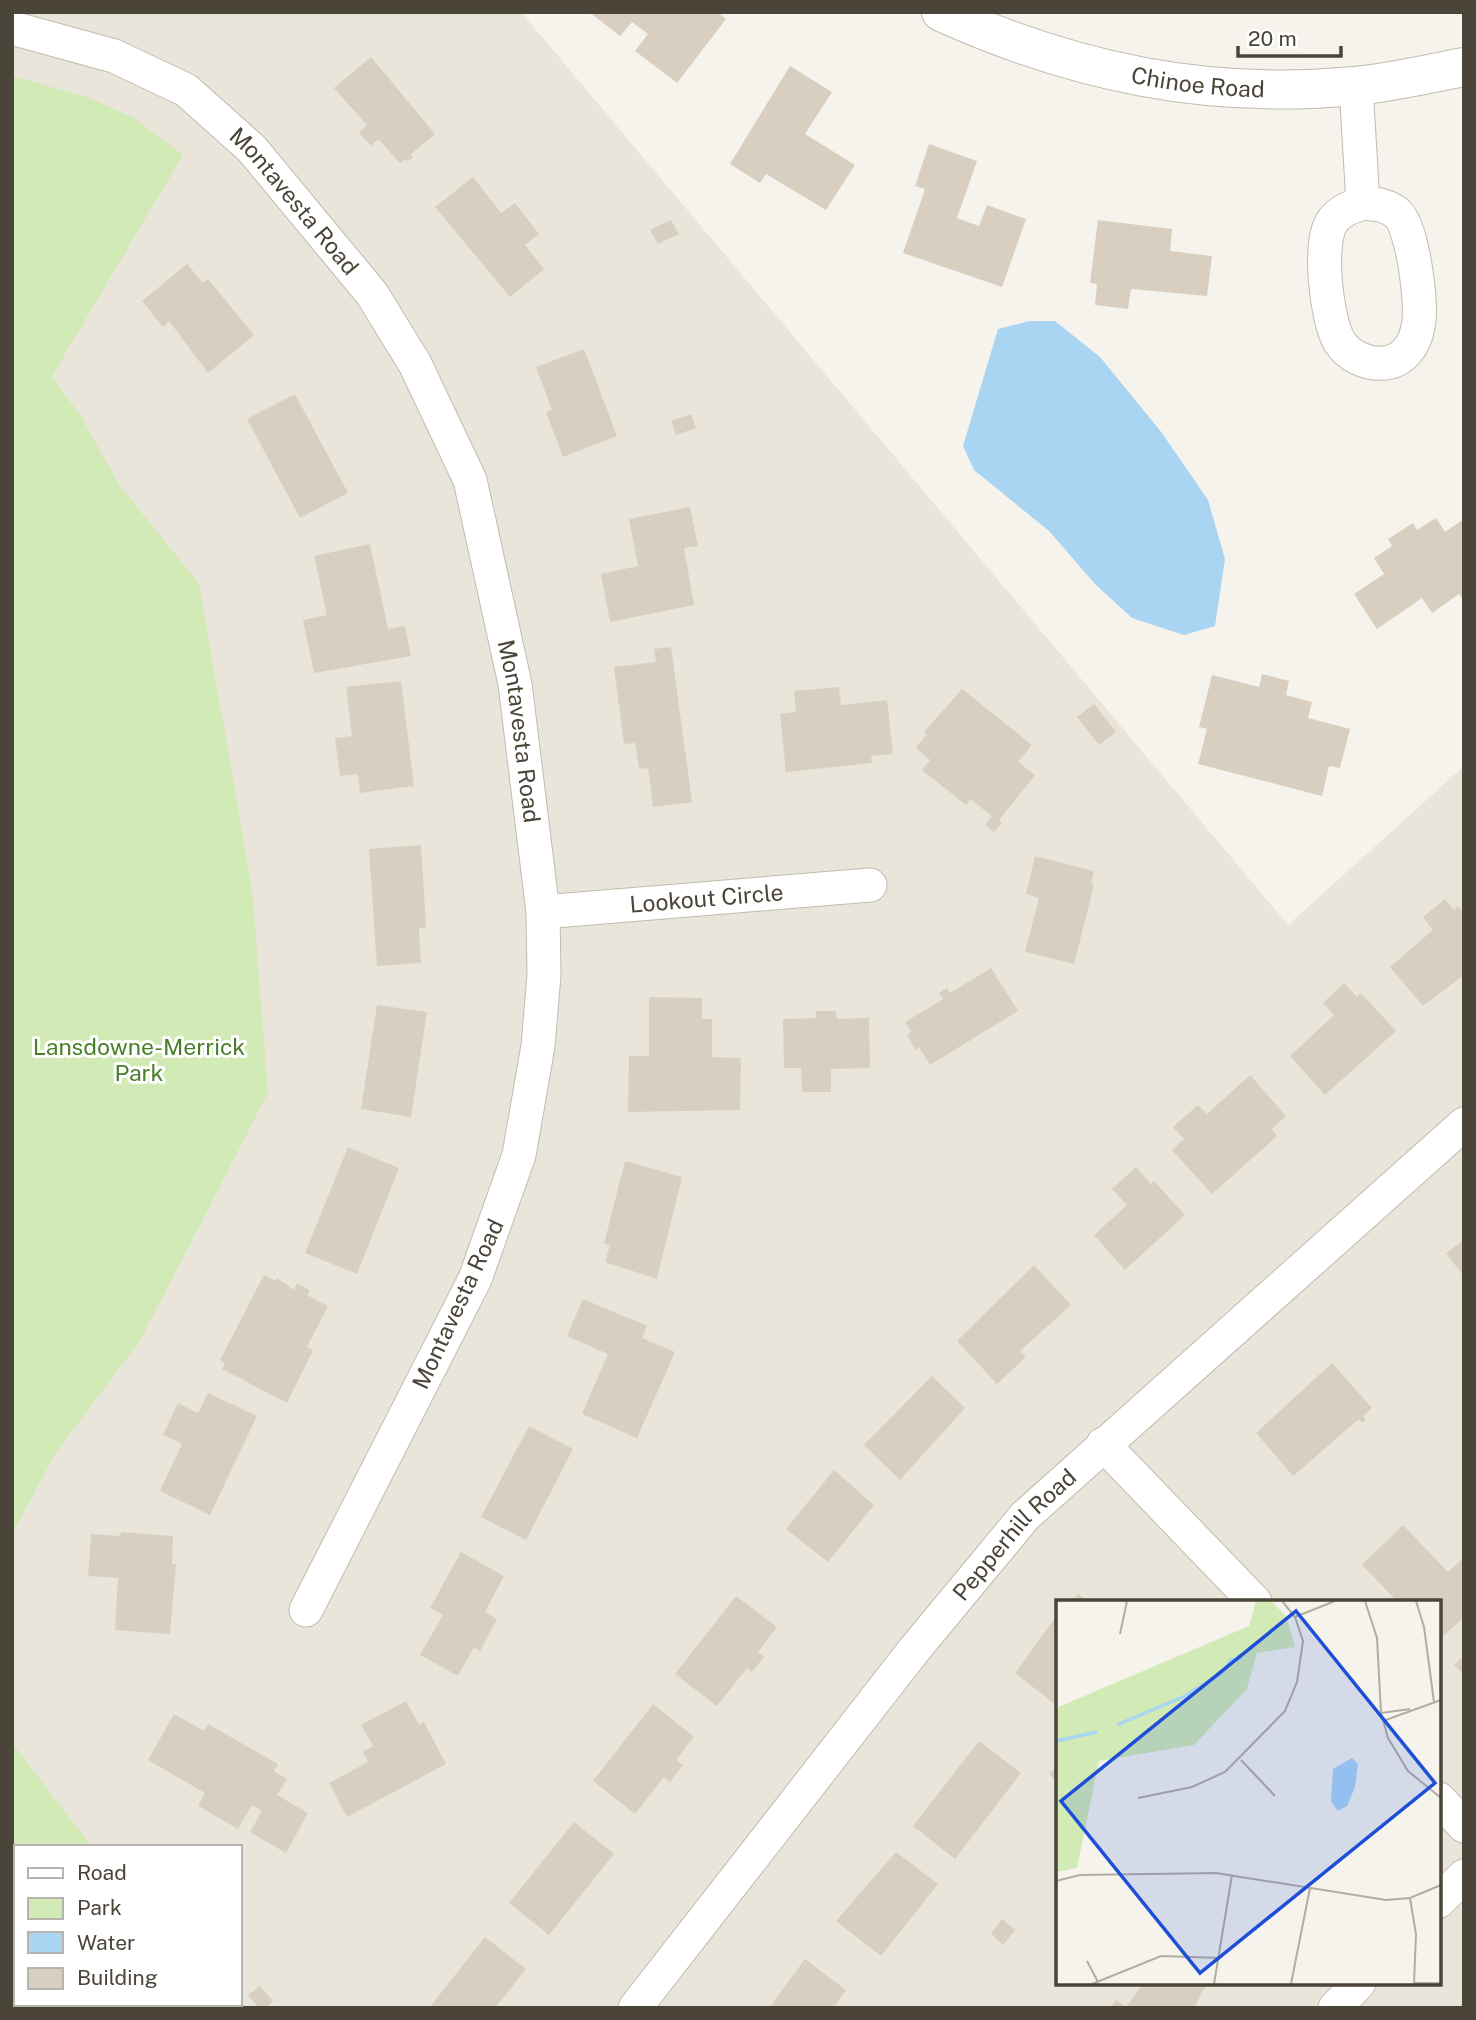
<svg xmlns="http://www.w3.org/2000/svg" width="1476" height="2020" viewBox="0 0 1476 2020" font-family="'Public Sans',sans-serif">
  <style>
    .residential { fill: #eae5da; fill-rule: evenodd }
    .green { fill: #d2eab5 }
    .water { fill: #a9d4f2 }
    .building { fill: #d8cfc1 }
    .lines { fill: none; stroke-linecap: round; stroke-linejoin: round }
    .minor-casing { stroke: #c2bbae; stroke-width: 35 }
    .tertiary-casing { stroke: #c2bbae; stroke-width: 40 }
    .minor { stroke: #fff; stroke-width: 33 }
    .tertiary { stroke: #fff; stroke-width: 38 }
    .labels { text-anchor: middle; stroke-width: 6; stroke-linejoin: round; paint-order: stroke }
    .street-label { font-size: 23px; fill: #4b4439; stroke: #fff }
    .park-label { font-size: 23px; fill: #4a7f2a; stroke: #fff }
    .inset-river { fill: none; stroke: #a9d4f2; stroke-width: 3.5 }
    .inset-road { fill: none; stroke: #b2ada4; stroke-width: 2 }
    .view { fill: #1d4ed8; fill-opacity: 0.15; stroke: #1d4ed8; stroke-width: 3.5 }
    .inset-edge { fill: none; stroke: #4b4439; stroke-width: 3.5 }
  </style>
  <rect width="100%" height="100%" fill="#f6f3ec"/>
  <!-- residential -->
  <path class="residential" d="M12,12H521L1288,925L1464,766V2008H12ZM1058,1602H1439V1983H1058ZM16,1847H240V2004H16Z"/>
  <!-- green -->
  <path class="green" d="M12,76L90,98L134,118L183,155L52,376L82,418L120,486L199,584L252,888L268,1093L141,1339L55,1454L12,1534Z
    M12,1743L92,1847H16V2004H219L221,2008H12Z"/>
  <!-- water -->
  <path class="water" d="M1030,321H1055L1100,357L1162,433L1208,500L1225,559L1215,626L1184,635L1132,618L1095,584L1049,531L974,470L963,446L998,329Z"/>
  <!-- building -->
  <path class="building" d="M589,12H717L726,19L677,83L635,51L648,34L632,22L620,36Z
    M371,57L435,134L411,154L413,157L408,161L406,159L400,163L378,139L371,146L359,133L367,125L334,88Z
    M790,66L832,92L805,134L855,165L826,210L766,174L760,183L730,164Z
    M929,144L977,161L957,218L979,226L987,205L1026,219L1002,287L903,253L925,189L915,186Z
    M473,177L501,213L515,203L539,234L525,245L544,269L510,297L435,207Z
    M671,220L679,234L658,244L650,230Z
    M1098,220L1172,229L1170,251L1212,256L1207,296L1131,289L1128,309L1095,305L1097,284L1090,283Z
    M187,264L203,283L208,279L254,335L208,373L169,321L163,327L142,301Z
    M584,349L617,436L563,457L546,412L552,410L536,367Z
    M295,394L348,493L300,518L247,419Z
    M691,414L696,428L676,435L671,421Z
    M690,507L698,546L684,548L694,605L610,622L601,574L638,566L629,519Z
    M1436,518L1445,532L1464,519V601L1459,594L1432,613L1422,598L1377,629L1354,594L1384,574L1374,558L1392,546L1388,539L1413,523L1417,530Z
    M370,544L388,629L405,626L411,656L314,673L303,620L327,615L314,556Z
    M671,647L692,802L653,807L648,768L639,769L635,743L624,744L614,667L656,662L654,649Z
    M1262,674L1289,681L1286,695L1312,702L1308,718L1350,729L1340,768L1329,766L1322,796L1198,764L1207,729L1199,727L1212,675L1259,687Z
    M401,681L414,786L360,793L358,774L340,776L335,738L352,736L346,687Z
    M839,687L841,705L887,700L893,754L871,756L872,763L786,772L780,714L796,712L794,691Z
    M962,689L1032,745L1018,762L1035,775L999,820L1002,823L994,832L985,825L992,816L970,799L966,805L922,770L930,760L916,748L927,734L924,732Z
    M1094,704L1116,732L1099,745L1077,717Z
    M421,845L426,927L419,928L421,963L377,966L369,849Z
    M1035,856L1094,871L1091,884L1094,885L1074,964L1025,952L1039,898L1026,894Z
    M1445,899L1454,910L1458,906L1464,913V975L1423,1006L1390,967L1433,930L1423,917Z
    M991,968L1018,1011L930,1065L919,1047L915,1050L907,1035L911,1032L905,1022L943,999L939,993L947,988L950,993Z
    M1344,983L1357,997L1361,993L1396,1031L1325,1095L1290,1056L1334,1015L1323,1003Z
    M649,997L702,998V1019H712V1057L741,1058L740,1110L628,1112L629,1056H649Z
    M377,1005L427,1012L411,1117L361,1109Z
    M816,1011H836L837,1019L869,1018L870,1068L831,1069V1092H802L801,1068H784L783,1019L816,1018Z
    M1250,1075L1286,1116L1272,1129L1277,1136L1212,1194L1172,1150L1184,1139L1173,1127L1198,1105L1207,1114Z
    M348,1147L399,1168L357,1274L305,1253Z
    M625,1161L682,1177L657,1279L605,1262L610,1245L604,1244Z
    M1136,1167L1151,1184L1154,1181L1185,1215L1125,1270L1094,1235L1127,1205L1112,1189Z
    M1464,1240V1277L1446,1253Z
    M1034,1265L1071,1305L1020,1351L1026,1357L997,1384L957,1341Z
    M264,1275L275,1281L277,1278L294,1290L297,1283L310,1290L307,1295L328,1306L307,1347L313,1350L287,1403L222,1369L225,1363L220,1360Z
    M583,1299L647,1326L642,1338L675,1352L637,1438L582,1414L608,1354L567,1336Z
    M1332,1363L1372,1408L1363,1416L1366,1420L1362,1423L1359,1419L1293,1476L1256,1433Z
    M932,1376L965,1408L900,1480L864,1445Z
    M208,1393L257,1416L210,1515L160,1491L182,1444L163,1435L178,1403L198,1413Z
    M529,1426L573,1449L526,1540L481,1517Z
    M834,1470L874,1505L828,1562L786,1529Z
    M1403,1525L1448,1572L1464,1557V1617L1439,1640V1602H1398L1362,1565Z
    M121,1532L173,1536L172,1564H176L170,1634L115,1630L118,1578L88,1576L91,1534L120,1536Z
    M461,1552L504,1576L485,1612L497,1619L480,1651L474,1647L458,1676L420,1655L443,1615L430,1608Z
    M1078,1594L1088,1602H1071Z
    M736,1596L777,1627L758,1652L764,1657L752,1672L747,1668L717,1706L675,1674Z
    M1058,1614V1702L1056,1705L1015,1673Z
    M1464,1656V1675L1454,1665Z
    M406,1701L419,1725L424,1722L446,1764L347,1817L329,1783L368,1762L363,1752L373,1746L361,1725Z
    M653,1704L694,1737L676,1760L683,1765L670,1782L664,1777L635,1814L593,1781Z
    M174,1714L204,1731L208,1724L278,1764L274,1771L287,1779L277,1795L308,1813L286,1853L250,1832L262,1811L252,1805L238,1829L198,1806L205,1793L148,1760Z
    M979,1741L1021,1773L955,1859L913,1826Z
    M1058,1765V1783L1049,1774Z
    M574,1822L614,1854L549,1935L509,1903Z
    M896,1852L938,1884L881,1956L836,1921Z
    M1002,1919L1015,1930L1003,1945L991,1934Z
    M485,1937L526,1969L495,2008H429Z
    M805,1959L846,1990L833,2008H769Z
    M1144,1983H1207L1194,2008H1110L1116,2000L1126,2007Z
    M260,1986L273,2001L266,2008H259L248,1995Z"/>
  <g class="lines">
    <defs>
      <g id="minor">
        <path id="s1" d="M12,28L114,56L186,90L252,149L372,294L415,364L470,480L515,684L543,912L544,975L538,1046L519,1155L475,1279L306,1610"/>
        <path d="M1356,86L1363,203"/>
        <path d="M1363,203C1376,204 1388,205 1398,214C1413,229 1423,306 1418,327C1415,344 1404,361 1385,363C1367,365 1348,356 1339,341C1326,318 1318,243 1332,222C1339,211 1351,207 1363,203Z"/>
        <path id="s2" d="M543,912L870,885"/>
        <path d="M1103,1444L1255,1602"/>
        <path d="M1439,1799L1464,1826"/>
        <path d="M1439,1901L1464,1876"/>
        <path id="s3" d="M635,2008L914,1650L1025,1516L1464,1124"/>
        <path d="M1335,2008L1359,1983"/>
      </g>
      <g id="tertiary">
        <path id="s4" d="M941,12C1074,72 1207,100 1354,86C1390,83 1427,74 1464,67"/>
      </g>
    </defs>
    <!-- minor casing -->
    <use href="#minor" class="minor-casing"/>
    <!-- tertiary casing -->
    <use href="#tertiary" class="tertiary-casing"/>
    <!-- minor -->
    <use href="#minor" class="minor"/>
    <!-- tertiary -->
    <use href="#tertiary" class="tertiary"/>
  </g>
  <g class="labels">
    <!-- street labels -->
    <g class="street-label">
      <text dy="8" stroke="none"><textPath href="#s4" startOffset="268">Chinoe Road</textPath></text>
      <text dy="8" stroke="none"><textPath href="#s1" startOffset="341">Montavesta Road</textPath></text>
      <text dy="8" stroke="none"><textPath href="#s1" startOffset="929">Montavesta Road</textPath></text>
      <text dy="8" stroke="none"><textPath href="#s2" startOffset="164">Lookout Circle</textPath></text>
      <text transform="translate(458 1304) rotate(-65)" y="8">Montavesta Road</text>
      <text dy="8" stroke="none"><textPath href="#s3" startOffset="607">Pepperhill Road</textPath></text>
    </g>
    <!-- park labels -->
    <g class="park-label">
      <text x="139" y="1055">Lansdowne-Merrick<tspan x="139" dy="26">Park</tspan></text>
    </g>
  </g>
  <!-- overview -->
  <g transform="translate(1056 1600)">
    <rect width="385" height="385" fill="#f6f3ec"/>
    <path d="M200,1H215L230,16L239,47L201,53L191,89L138,145L43,161L21,268L0,272V108L193,26Z" fill="#d2eab5"/>
    <path d="M296,158L302,164L299,187L291,206L282,211L275,201L277,169Z" fill="#a9d4f2"/>
    <path class="inset-river" d="M61,125L129,96L166,73L175,60L186,58M0,141L41,132"/>
    <path class="inset-road" d="M309,1L321,38L325,113L332,138L352,171L385,198M360,1L368,27L378,102M239,17L279,1M64,34L71,1M325,113L354,109M327,121L385,100M185,160L219,196M82,198L136,187L169,172L229,111L241,82L247,41L239,17L226,1M0,281L24,275L160,273L330,300L354,298L385,285M354,298L360,334L358,384M31,361L42,382M358,383H385M36,384L105,356L165,358M158,384L176,275M235,384L254,288"/>
    <path class="view" d="M240,11L379,183L144,373L5,201Z"/>
    <rect width="385" height="385" class="inset-edge"/>
  </g>
  <!-- border -->
  <rect width="1476" height="2020" fill="none" stroke="#4b4439" stroke-width="28"/>
  <!-- legend -->
  <rect x="14" y="1845" width="228" height="161" fill="#ffffff" stroke="#b7b4b0" stroke-width="2"/>
  <rect x="28" y="1868" width="35" height="10" fill="#ffffff" stroke="#b7b4b0" stroke-width="2"/>
  <text x="77" y="1880" font-size="21" fill="#4b4439">Road</text>
  <rect x="28" y="1898" width="35" height="21" fill="#d2eab5" stroke="#b7b4b0" stroke-width="2"/>
  <text x="77" y="1915" font-size="21" fill="#4b4439">Park</text>
  <rect x="28" y="1932" width="35" height="21" fill="#a9d4f2" stroke="#b7b4b0" stroke-width="2"/>
  <text x="77" y="1950" font-size="21" fill="#4b4439">Water</text>
  <rect x="28" y="1968" width="35" height="21" fill="#d8cfc1" stroke="#b7b4b0" stroke-width="2"/>
  <text x="77" y="1985" font-size="21" fill="#4b4439">Building</text>
  <!-- scale -->
  <path d="M1238 46v10h103v-10" fill="none" stroke="#4b4439" stroke-width="3.5"/>
  <text x="1248" y="46" font-size="21" fill="#4b4439" stroke="#ffffff" stroke-width="5" paint-order="stroke">20 m</text>
</svg>
